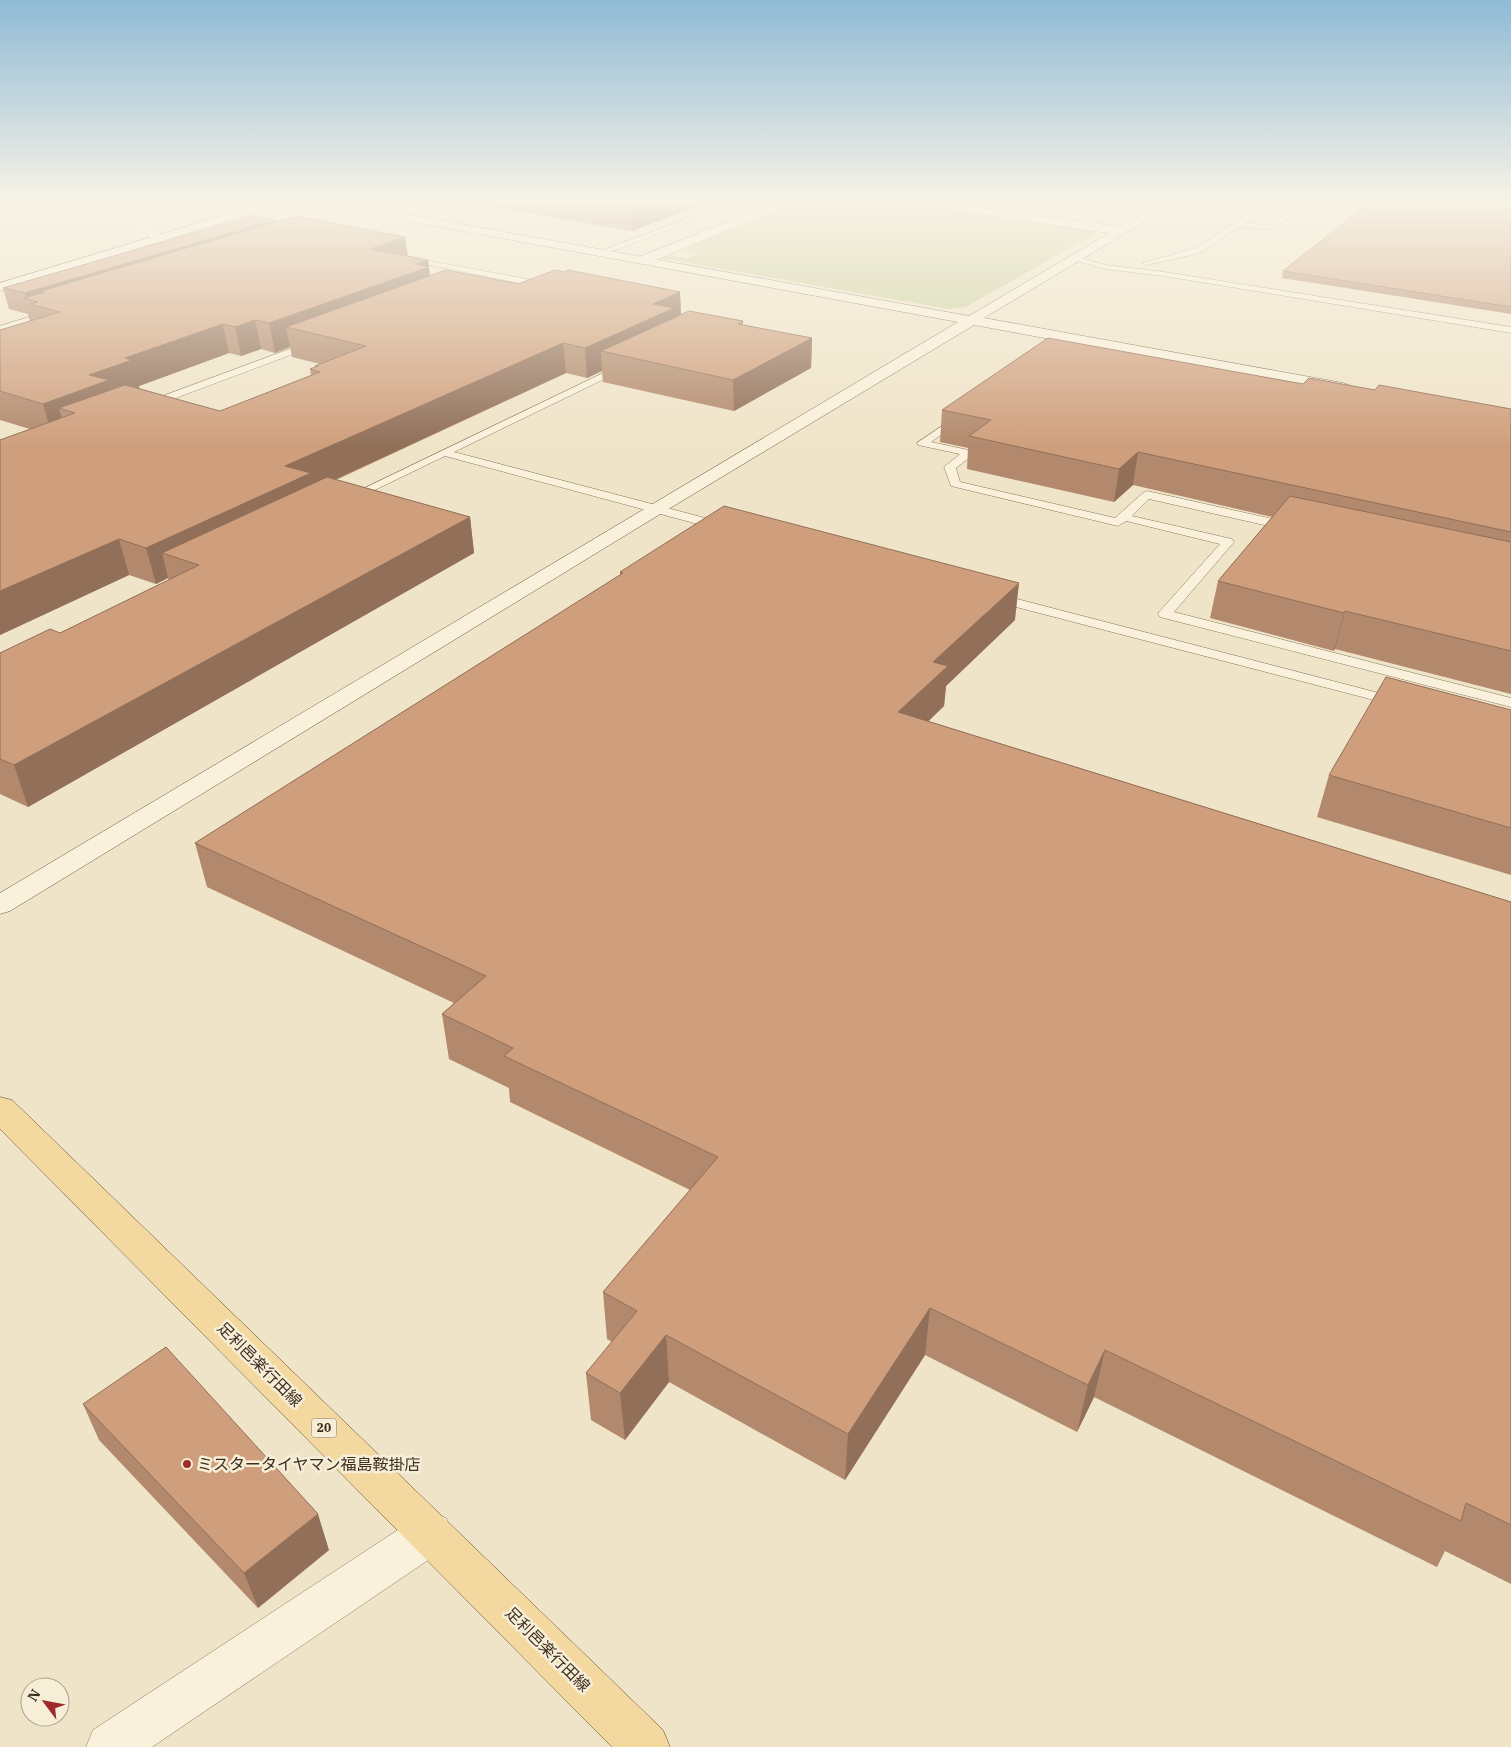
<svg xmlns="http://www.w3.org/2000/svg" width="1511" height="1747" viewBox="0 0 1511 1747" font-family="'IBM Plex Serif','Noto Sans JP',serif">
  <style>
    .green { fill: #c9cf9b }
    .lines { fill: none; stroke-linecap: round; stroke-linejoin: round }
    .lane-casing { stroke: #8d765c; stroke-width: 1 }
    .street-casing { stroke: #8d765c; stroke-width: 1 }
    .secondary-casing { stroke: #6f573f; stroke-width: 1 }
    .primary-casing { stroke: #5b4430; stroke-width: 1 }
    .lane { fill: #faf1dc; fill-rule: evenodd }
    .street { fill: #faf1dc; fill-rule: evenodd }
    .secondary { fill: #faf1dc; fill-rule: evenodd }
    .primary { fill: #f3d9a0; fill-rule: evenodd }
    .wall { fill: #b2896c; fill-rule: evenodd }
    .shaded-wall { fill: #916f58 }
    .building { fill: #cf9f7d; stroke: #916f58 }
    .poi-dot { fill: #9e2a2b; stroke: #f7eed8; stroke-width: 2 }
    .labels { text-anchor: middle; stroke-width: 5; stroke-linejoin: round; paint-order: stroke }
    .shield { fill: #f7eed8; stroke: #756857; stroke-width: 1 }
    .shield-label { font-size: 12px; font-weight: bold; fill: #3d2e20 }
    .near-street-label { font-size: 16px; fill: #3d2e20; stroke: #f7eed8 }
    .near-poi-label { font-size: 16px; fill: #3d2e20; stroke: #f7eed8; text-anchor: start }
  </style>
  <rect width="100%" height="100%" fill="#f0e4c8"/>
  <!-- green -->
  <path class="green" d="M798,203H910L1093,230L1096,233L966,307L949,309L661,258C675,252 683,263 698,254L680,250Z"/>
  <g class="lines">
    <defs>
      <path id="lane" d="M728,203H738L605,254L598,252Z
        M1264,203H1271L1267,207L1286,211L1291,217L1271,229L1238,227L1207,249L1196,254L1146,265L1142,263L1190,250L1201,245ZM1262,211L1282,217L1270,225L1244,223Z
        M402,256L549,283L553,286L549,289L405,260L401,258Z
        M1074,256L1106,265L1164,272L1511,327V333L1164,276L1105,269L1074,260Z
        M53,310L57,313L56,315L0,332V326Z
        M314,340L317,341V345L152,407L148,408L143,405L144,403Z
        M624,363L627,364V368L454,452L728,524L730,527L728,530H720L445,456L352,501L348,503L342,499Z
        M960,414L965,417L964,419L931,442L973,451L975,453L973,455L956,468L960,482L1115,518L1143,493L1147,491L1295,524L1297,527L1295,530L1291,531L1149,499L1132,516L1232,539L1234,542L1174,612L1511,698V707L1160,617L1158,614L1160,611L1220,544L1126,521L1118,526L951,486L944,467L960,454L918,445L917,443Z
        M994,593L1402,699L1404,702L1402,705L1397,706L989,600L987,597Z"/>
      <path id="street" d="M30,203H48L46,205L0,217V210Z
        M119,203H130L157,232L168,238L166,241C150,245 126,215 119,203Z
        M775,203H790L788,205L649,263L644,264L638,260L639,257Z
        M924,203H950L1121,227L1127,231L1121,235L929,206Z
        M431,1512L446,1518L453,1533L446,1548L152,1747H86L93,1730L416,1518Z"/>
      <path id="secondary" d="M264,203H281L279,205L0,291V283Z
        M322,203H344L969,316L1160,203H1173L1172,205L984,318L1343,383L1349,385L1351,388L1349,391L1343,393L974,325L662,513L10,911L0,914V893L958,322L327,206Z"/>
      <path id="primary" d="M0,1097L12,1100L663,1730L670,1747H612L0,1129Z"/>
    </defs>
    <!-- lane casing -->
    <use href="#lane" class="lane-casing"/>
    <!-- street casing -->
    <use href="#street" class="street-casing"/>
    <!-- secondary casing -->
    <use href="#secondary" class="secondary-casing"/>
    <!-- primary casing -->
    <use href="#primary" class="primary-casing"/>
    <!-- lane -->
    <use href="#lane" class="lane"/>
    <!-- street -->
    <use href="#street" class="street"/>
    <!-- secondary -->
    <use href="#secondary" class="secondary"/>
    <!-- primary -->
    <use href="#primary" class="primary"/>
  </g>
  <!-- wall -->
  <path class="wall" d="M471,203H706L632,231Z
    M1511,203V314L1282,278L1283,271Z
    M275,222L408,256L428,260L430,276L518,284L680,292L681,314L743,321V325L812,338L811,368L734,411L603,382L602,371L587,378L566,373L336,480L470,517L474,553L28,807L0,794V653L60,633L169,580L168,578L156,584L129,575L0,635V440L30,429L0,420V330L30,321L28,314L9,309L3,288ZM290,347L292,357L320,364L315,366V367L310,369L311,375L220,411L139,388V386L229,353L241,356L261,349L275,353Z
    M1303,384L1375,390L1511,409V694L1335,649L1334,651L1210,618L1218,581L1272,517L1133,485L1114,502L967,469L968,448L940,442L942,410Z
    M620,572L1015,620L946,686L944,706L928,721L1511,902V1584L1445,1551L1437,1567L1094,1397L1077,1432L925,1355L845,1480L669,1382L625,1440L591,1420L586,1373L612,1342L607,1339L603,1292L690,1190L510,1102L509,1088L449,1059L442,1014L454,1003L207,887L195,843L620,575Z
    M1511,710V875L1317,817L1329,775Z
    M83,1404L329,1550L258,1608L99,1440Z"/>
  <!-- shaded-wall -->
  <path class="shaded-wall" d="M640,203H706L632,231L631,206Z
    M275,220L278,240L45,292L41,291L45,308L38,302L27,299L25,293Z
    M405,237L409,263L370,249Z
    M428,260L432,294L286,327L290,347L275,353L269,323L415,264Z
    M680,292L681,320L601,351L602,371L587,378L585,348L653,304Z
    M255,320L261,349L241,356L235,327Z
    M223,324L229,353L139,386L140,390L75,413L59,408L65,431L52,436L43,404L89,375L125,358Z
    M812,338L811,368L734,411L733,380Z
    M563,343L566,373L314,489L162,553L168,578L156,584L146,548L285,466Z
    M1138,452L1133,485L1114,502L1119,469Z
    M470,517L474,553L28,807L14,765Z
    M119,539L129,575L0,635V591Z
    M1019,583L1015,620L946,686L944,706L896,753L898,712L933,662Z
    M1345,611L1335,649L1334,651L1344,613Z
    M930,1308L925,1355L845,1480L848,1434Z
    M666,1335L669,1382L625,1440L620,1393Z
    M1105,1350L1094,1397L1077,1432L1088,1385Z
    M318,1514L329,1550L258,1608L244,1573Z"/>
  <!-- building -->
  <path class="building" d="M611,203H640L631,206Z
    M1369,203H1511V307L1283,271Z
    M253,216L275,220L25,293L3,288Z
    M300,217L405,237L370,249L428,260L415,264L429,267L269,323L255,320L235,327L223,324L125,358L132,360L89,375L109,380L43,404L0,391V330L60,312L30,304L38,302L24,298L45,292L41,291L289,218Z
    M446,270L518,284L555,270L564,272L568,270L680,292L653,304L674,308L585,348L563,343L285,466L311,473L146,548L119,539L0,591V440L75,413L59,408L125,385L220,411L320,372L310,369L318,366H315L366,346L286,327Z
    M689,311L743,321L738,324L812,338L733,380L601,351Z
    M1048,338L1303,384L1309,378L1375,390L1379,385L1511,409V532L1138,452L1119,469L969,436L991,420L942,410Z
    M327,477L470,517L14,765L0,759V653L50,629L60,633L199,565L162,553Z
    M1290,496L1511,542V651L1345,611L1344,613L1218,581Z
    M724,506L1019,583L933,662L948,666L898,712L1511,902V1525L1466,1503L1461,1521L1105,1350L1088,1385L930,1308L848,1434L666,1335L620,1393L586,1373L637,1311L603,1292L718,1157L504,1056L513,1048L442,1014L486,976L195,843L623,573L620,572Z
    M1386,677L1511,710V828L1329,775Z
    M166,1347L318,1514L244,1573L83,1404Z"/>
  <!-- sky -->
  <linearGradient id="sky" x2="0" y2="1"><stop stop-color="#8fbad6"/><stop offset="0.45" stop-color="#f8f3e6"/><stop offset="1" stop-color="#f8f3e6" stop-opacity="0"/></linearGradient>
  <rect width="1511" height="447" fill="url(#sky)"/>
  <!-- markers -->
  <circle class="poi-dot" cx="187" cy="1464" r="5"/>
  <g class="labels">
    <!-- shield labels -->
    <rect class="shield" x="311.5" y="1418.5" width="25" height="19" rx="4"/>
    <g class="shield-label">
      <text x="324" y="1432">20</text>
    </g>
    <!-- near-street labels -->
    <g class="near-street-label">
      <text transform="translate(260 1364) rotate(45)" y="6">足利邑楽行田線</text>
      <text transform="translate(548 1649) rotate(45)" y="6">足利邑楽行田線</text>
    </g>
    <!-- near-poi labels -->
    <g class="near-poi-label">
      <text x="197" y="1470">ミスタータイヤマン福島鞍掛店</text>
    </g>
  </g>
  <!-- north arrow -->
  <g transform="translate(45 1702) rotate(302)"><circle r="24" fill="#f7eed8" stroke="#ada18e"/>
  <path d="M0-4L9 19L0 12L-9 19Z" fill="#9e2a2b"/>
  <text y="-8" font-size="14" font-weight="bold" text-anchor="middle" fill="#3d2e20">N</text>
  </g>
</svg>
